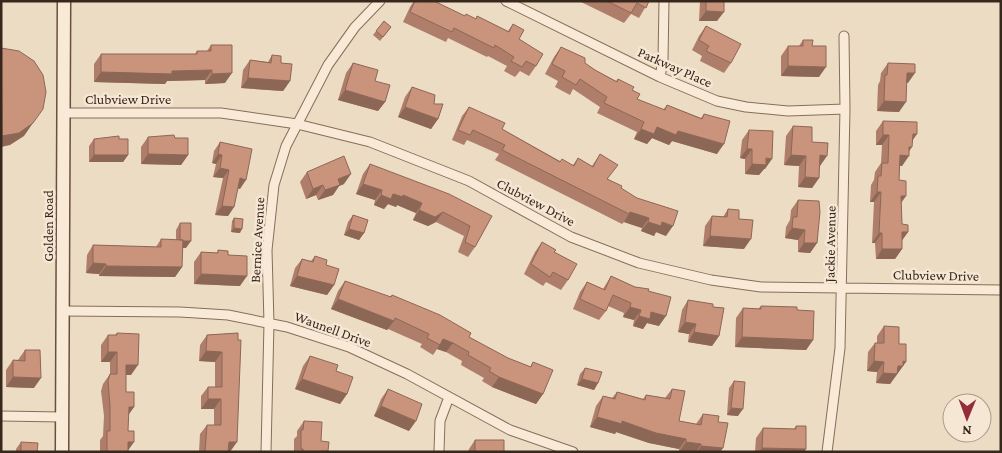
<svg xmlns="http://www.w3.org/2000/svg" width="1002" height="453" viewBox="0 0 1002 453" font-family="'Crimson Pro',serif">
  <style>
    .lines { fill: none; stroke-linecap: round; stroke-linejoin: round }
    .street-casing { stroke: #876d5b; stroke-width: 11 }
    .secondary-casing { stroke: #694f3e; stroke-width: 15 }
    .street { stroke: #f8ead7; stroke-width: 9 }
    .secondary { stroke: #f8ead7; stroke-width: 12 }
    .wall { fill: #ae7e6a }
    .shaded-wall { fill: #8d6756 }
    .building { fill: #ca937b; stroke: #8d6756 }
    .labels { text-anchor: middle; stroke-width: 5; stroke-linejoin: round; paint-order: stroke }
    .street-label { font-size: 14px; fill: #37281e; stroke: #f5e7d3 }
  </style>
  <rect width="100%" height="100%" fill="#eddcc4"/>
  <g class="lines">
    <defs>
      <path id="street" d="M506,1L660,77L717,101L746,107L788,111L845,109
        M660,77L663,60L664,1
        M63,113H221L297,124L370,142L469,181L571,237L639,263L711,280L761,287L1001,290
        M63,311L180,312L228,315L287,327L349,347L407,374L510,430L573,452
        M1,416L62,417
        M266,452L269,323L267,250L274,185L286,146L328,65L355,27L380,1
        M439,452L440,421L449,397
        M827,452L840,348L845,109L844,36"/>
      <path id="secondary" d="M62,452L64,1"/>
    </defs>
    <!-- street casing -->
    <use href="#street" class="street-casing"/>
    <!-- secondary casing -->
    <use href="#secondary" class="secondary-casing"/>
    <!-- street -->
    <use href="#street" class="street"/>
    <!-- secondary -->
    <use href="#secondary" class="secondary"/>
  </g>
  <!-- wall -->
  <path class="wall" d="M414,1H427L465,16L476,19L477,16L508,31L513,24L519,39L536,66L529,76L520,71L515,77L504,71L507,66L488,56L487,57L448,38L446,42L403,22L410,7Z
    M579,1H649L639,18L631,14L624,23Z
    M700,1H724L717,21H699Z
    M384,21L391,27L380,41L373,35Z
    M706,26L731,63L724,73L700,61L702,56L692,50L699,36Z
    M803,40L812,46L819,77L781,76V56L788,46H799Z
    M211,45L225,83L205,84V80L167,81L165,84L94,82V64L101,54H195L197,51H207Z
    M561,47L595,70L616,81L618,79L632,90L637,99L663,110L667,105L701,118L704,114L717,154L672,141L669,145L652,138L647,144L634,139L637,132L597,113L600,107L573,89L570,95L555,87L558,81L545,74L554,57Z
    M272,55L290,81L283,91L241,88L243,70L250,60L268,62Z
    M353,63L375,81L385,102L378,111L338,100L346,73Z
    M888,63L908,83H906L899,112L877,111L878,85L880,81L881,73Z
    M412,87L434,104L438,119L431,129L398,117L405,97Z
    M469,107L502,129L560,161L573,165L578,158L592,166L600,154L608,179L621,188L666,236L656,232L654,236L641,231L642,228L624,222L622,224L495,160L499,154L467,140L464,145L452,140L462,116Z
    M883,121L912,140L909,152L902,166H900L899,180L901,202L902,224L908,232L902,240V249L895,259H876L875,243H872L874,202H870L871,185L874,180L875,172L881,163L882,145H876V131Z
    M793,126L820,166H819V178L812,188L798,187L799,166L784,165L786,136Z
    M749,130L765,169H764L759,175L745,174V159L740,158L742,140Z
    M148,137L175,138L188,155L181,165L141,164V147Z
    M94,139L128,155L123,162H89V146Z
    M220,142L240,189L238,188L234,207L228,216L215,215L223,178L213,177L216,164L212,163L214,151Z
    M370,164L492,216L475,247L468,257L458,252L464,236L436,222L428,226L413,220L416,213L397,205L396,207L388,204L384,209L374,205L375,200L356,194L363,174Z
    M307,172L344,184L339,186L333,195L318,200L316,195L306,199L300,182Z
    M798,200L817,243L810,253L798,252V240L785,238L786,227L790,220L791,210Z
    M728,209L739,219L744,249L703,246L705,226L712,216L723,217Z
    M353,215L364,233L359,240L344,235L348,222Z
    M234,218L240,233L231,232L232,221Z
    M180,223L186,248H182V267L175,277L99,276V274L86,273L87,255L93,245L156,247L161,239L176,240V230Z
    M542,242L554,252L568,280L561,290L546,282L543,286L524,274L535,252Z
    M218,250L228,255L240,286L194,284V262L201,252L217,253Z
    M315,256L334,285L327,295L290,286L295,268L302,259L311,261Z
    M611,276L635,287L648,291L659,326L647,323L643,329L633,326L634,320L623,317L624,313L608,306L606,311L599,320L573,309L580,292L587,282L603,289Z
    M345,281L390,297L392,295L469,337L508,358L530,367L533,362L543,394L536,404L492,387L482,381L484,378L461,365L462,361L446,352L437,349L433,355L420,347L422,344L388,329L387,330L331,309L338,291Z
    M688,300L713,307L719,336L712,346L688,342L689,334L678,332L682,310Z
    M761,306L797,310L813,340L806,350L735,347L736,318L743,308L758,309Z
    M884,326L899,344L903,366L890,384L876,383L877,372L867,371L868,352L875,343H877V336Z
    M117,333L131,375H126V392L134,407L128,415V452H100V440L103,436L104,416L101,391L103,384L110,374V362H101V345L108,335H115Z
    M238,333L230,452H199L200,434L207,425H214V409H201V396L208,387H215V362L199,361L200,345L207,335Z
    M25,350L34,388L6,387V370L13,360H18Z
    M310,356L336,371L347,394L340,404L295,389L303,366Z
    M585,368L598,383L594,390L577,385L580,374Z
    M734,381L738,416L727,415L729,388Z
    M388,389L409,431L374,416L381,399Z
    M672,389L679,421L696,424L703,414L718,422L723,448L720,452H679V449L649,443L616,432L615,434L590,427L596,406L603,396L612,398L617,392L643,399L646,395L665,398Z
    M304,421L321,441L328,452H294V439L297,436V431Z
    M796,426L806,449L804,452H755L756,438L763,428L794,429Z
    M475,440L504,452H468L469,449Z
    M21,442L37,452H16V449Z"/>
  <!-- shaded-wall -->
  <path class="shaded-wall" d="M706,11L724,12L717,21H699Z
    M788,66L826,67L819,77L781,76Z
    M212,70L205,80L167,81L165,84L94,82L101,72L172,71Z
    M232,73L225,83L205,84L212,74Z
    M907,73H915L908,83H900Z
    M248,78L290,81L283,91L241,88Z
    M345,90L385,102L378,111L338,100Z
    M884,101L906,102L899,112L877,111Z
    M405,107L438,119L431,129L398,117Z
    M33,123L24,136L10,145L1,147V135Z
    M657,127L678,131L724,144L717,154L672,141L669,145L652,138L647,144L634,139L641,129Z
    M913,134H917L910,144Z
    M883,135H889L882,145H876Z
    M909,147H912L906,156H909L902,166L893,165L900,155Z
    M747,149H752L745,159L740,158Z
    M148,154L188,155L181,165L141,164Z
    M218,154L222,155L216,164L212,163Z
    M94,155H128L123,162H89Z
    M791,155L806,156L799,166L784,165Z
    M820,155L827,156L820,166L813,165Z
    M766,158L772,159L765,169H764L759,175L745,174L752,164Z
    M220,168L229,170L223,178L213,177Z
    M351,174L344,184L339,186L333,195L318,200L325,190L338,179Z
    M805,177L819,178L812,188L798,187Z
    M240,178L246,180L240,189L234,187Z
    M363,184L382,190L375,200L356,194Z
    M323,185L316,195L306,199L313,189Z
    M877,192H881L874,202H870Z
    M393,194L403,195L422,203L416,213L397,205L396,207L388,204L384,209L374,205L381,195Z
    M901,196H906L899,206Z
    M222,206L234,207L228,216L215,215Z
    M419,210L443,212L436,222L428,226L413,220Z
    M630,212L649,218L642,228L624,222Z
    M648,222H662L673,226L666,236L656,232L654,236L641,231Z
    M234,228L242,229L240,233L231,232Z
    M792,228L805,230L798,240L785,238Z
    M349,229L364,233L359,240L344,235Z
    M902,232H908L901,242Z
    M879,233H882L875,243H872Z
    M710,236L751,239L744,249L703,246Z
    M180,241H191L186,248H176Z
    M804,243H817L810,253L798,252Z
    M882,249H902L895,259H876Z
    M93,263L106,264L99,274L86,273Z
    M106,266L182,267L175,277L99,276Z
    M201,274L247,276L240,286L194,284Z
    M297,276L334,285L327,295L290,286Z
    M338,299L394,321L387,330L331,309Z
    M630,307L641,310L634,320L623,317Z
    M651,312L666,316L659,326L647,323L643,329L633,326L639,316Z
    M685,322L696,324L689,334L678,332Z
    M694,332L719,336L712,346L688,342Z
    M742,337L813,340L806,350L735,347Z
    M443,339L453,343L446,352L437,349Z
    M206,351L222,352L215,362L199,361Z
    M108,352H117L110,362H101Z
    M874,361L884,362L877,372L867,371Z
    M903,361L906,362L890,384L876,383L883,373L898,366Z
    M126,365H138L131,375H119Z
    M13,377L41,378L34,388L6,387Z
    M499,377L543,394L536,404L492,387Z
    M302,379L347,394L340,404L295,389Z
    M582,379L598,383L594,390L577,385Z
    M208,399H221L214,409H201Z
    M381,406L416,421L409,431L374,416Z
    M129,407H134L127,417Z
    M731,408L743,409L738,416L727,415Z
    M597,417L622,421L686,439L679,449L649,443L616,432L615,434L590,427Z
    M128,442H134L127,452Z
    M229,442H237L230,452H222Z
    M686,442L701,444L696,452H679Z
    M701,446L723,448L720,452H697Z
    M762,448L806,449L804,452H759Z"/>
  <!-- building -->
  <path class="building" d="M415,1H427L429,2V1H434L465,16L466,14L476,19L477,16L509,32L513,24L524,30L519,39L543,54L536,66L526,61L522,67L511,61L514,57L495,45L494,48L454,28L452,32L410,12Z
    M607,1H649L646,8L637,3L631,13Z
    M706,1H724V12L706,11Z
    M384,21L391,27L383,37L376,31Z
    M706,26L741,44L731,63L706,51L709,46L699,40Z
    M803,40H813L812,46H826V67L788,66V46H803Z
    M211,45H232V73L212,74V70L172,71V74L101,72V54H197V51H211Z
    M561,47L585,58V63L595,70L617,82L618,79L634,87L632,90L640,94L637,99L665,110L667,105L702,119L704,114L730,121L724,144L678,131L676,135L657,127L654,134L641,129L644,122L604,103L607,97L580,79L576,85L562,77L565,71L552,64Z
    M1,48L19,51L34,61L43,75L46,92L43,109L33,123L19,133L2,136Z
    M272,55L281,56V63L292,64L290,81L248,78L250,60L271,63Z
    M353,63L378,70L375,81L390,85L385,102L345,90Z
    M888,63L915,64V73H907L906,102L884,101L885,75H887Z
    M412,87L435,95L434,104H443L438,119L405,107Z
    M469,107L505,123L502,129L560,162L562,159L574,166L578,158L593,167L600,154L618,165L607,179L622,186L621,188L637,198L678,211L673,226L662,222L661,226L648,222L649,218L630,212L629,214L502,150L505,145L473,130L470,135L458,130Z
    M883,121L917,122V134H913L912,147H909V156L900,155L899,180L906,181V196H901L902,224L908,225V232H902V249H882V233H879L881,192H877L878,176H881L882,163H888L889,135H883Z
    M793,126L812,127V142L828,143L827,156L820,155L819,178L805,177L806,156L791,155Z
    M749,130L773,131L772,159L766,158V165L752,164V149H747Z
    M174,135L175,138H188V155L148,154V137Z
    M119,136V139H128V155H94V139Z
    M220,142L252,149L246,180L240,178L234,207L222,206L229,170L220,168L222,155L218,154Z
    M344,156L351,174L338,179L340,185L325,190L323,185L313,189L307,172Z
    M370,164L449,194L492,216L475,247L465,242L470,226L443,212L435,217L419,210L422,203L403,195V197L393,194L391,199L381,195L382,190L363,184Z
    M798,200L819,201L820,212L817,243H804L805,230L792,228L793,217H797Z
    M728,209L739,210V219L753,220L751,239L710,236L712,216L727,217Z
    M353,215L368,220L364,233L349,229Z
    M234,218L243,219L242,229L234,228Z
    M180,223H191V241H183V240H180Z
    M161,239L183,240L182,267L106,266V264L93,263V245L161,247Z
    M542,242L556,250L554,252L577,264L568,280L553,272L550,277L531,264Z
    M218,250L228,251V255L247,256V276L201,274V252L218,253Z
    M315,256L327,260L326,265L339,269L334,285L297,276L302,259L313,262Z
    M611,276L635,287L649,289L648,291L671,297L666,316L651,312L650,319L639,316L641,310L630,307L631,303L613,295L606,311L580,299L587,282L605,290Z
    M345,281L391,297L392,295L440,315L471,333L469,337L508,358L531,367L533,362L553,370L543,394L499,377L489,371L491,368L468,355L469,352L453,343L443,339L440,345L427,338L429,334L395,318L394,321L338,299Z
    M688,300L713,304V307L724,308L719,336L694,332L696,324L685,322Z
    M761,306L797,307V310L814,311L813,340L742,337L743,308L761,309Z
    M884,326L899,327V344H906V362L903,361V366H898L897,374L883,373L884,362L874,361L875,343H884Z
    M117,333L139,334L138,365H126V392H134V407H129L128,431H134V442H128V452H107V431H110V406L108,381L110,374H117V352H108V335H117Z
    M238,333V340H241L237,442H229L228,452H205L207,425H221V399H208V387H222V352L206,351L207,335Z
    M25,350H40L41,378L13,377V360L25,361Z
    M310,356L338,365L336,371L353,377L347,394L302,379Z
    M585,368L602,372L598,383L582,379Z
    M734,381L745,382L743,409L731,408Z
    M388,389L422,404L416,421L381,406Z
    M672,389L685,391L679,421L701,425L703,414L719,416L718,422L728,423L723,448L701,446V444L686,442V439L656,433L622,421V424L597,417L603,396L615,399L617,392L645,400L646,395L670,399Z
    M304,421L322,422L321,441L329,442L328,451L303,452V449H301V430H303Z
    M796,426H806V449L762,448L763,428L796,429Z
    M475,440H504V452H475Z
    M21,442L38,443L37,452H21Z"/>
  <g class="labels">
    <!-- street labels -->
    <g class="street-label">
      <text transform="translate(675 67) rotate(24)" y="5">Parkway Place</text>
      <text x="128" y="104">Clubview Drive</text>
      <text transform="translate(536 202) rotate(28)" y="5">Clubview Drive</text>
      <text transform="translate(48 226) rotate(-90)" y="5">Golden Road</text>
      <text transform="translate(257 240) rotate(-87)" y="5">Bernice Avenue</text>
      <text transform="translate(830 244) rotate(-89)" y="5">Jackie Avenue</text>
      <text transform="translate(936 275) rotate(1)" y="5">Clubview Drive</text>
      <text transform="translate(333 329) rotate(20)" y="5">Waunell Drive</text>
    </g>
  </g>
  <!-- border -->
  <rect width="1002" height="453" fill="none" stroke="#37281e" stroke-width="5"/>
  <!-- north arrow -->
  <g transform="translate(967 418) rotate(181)"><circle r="24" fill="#f5e7d3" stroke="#a99b8b"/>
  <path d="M0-4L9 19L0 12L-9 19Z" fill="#952c39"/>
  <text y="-8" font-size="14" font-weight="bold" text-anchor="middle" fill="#37281e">N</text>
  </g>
</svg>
